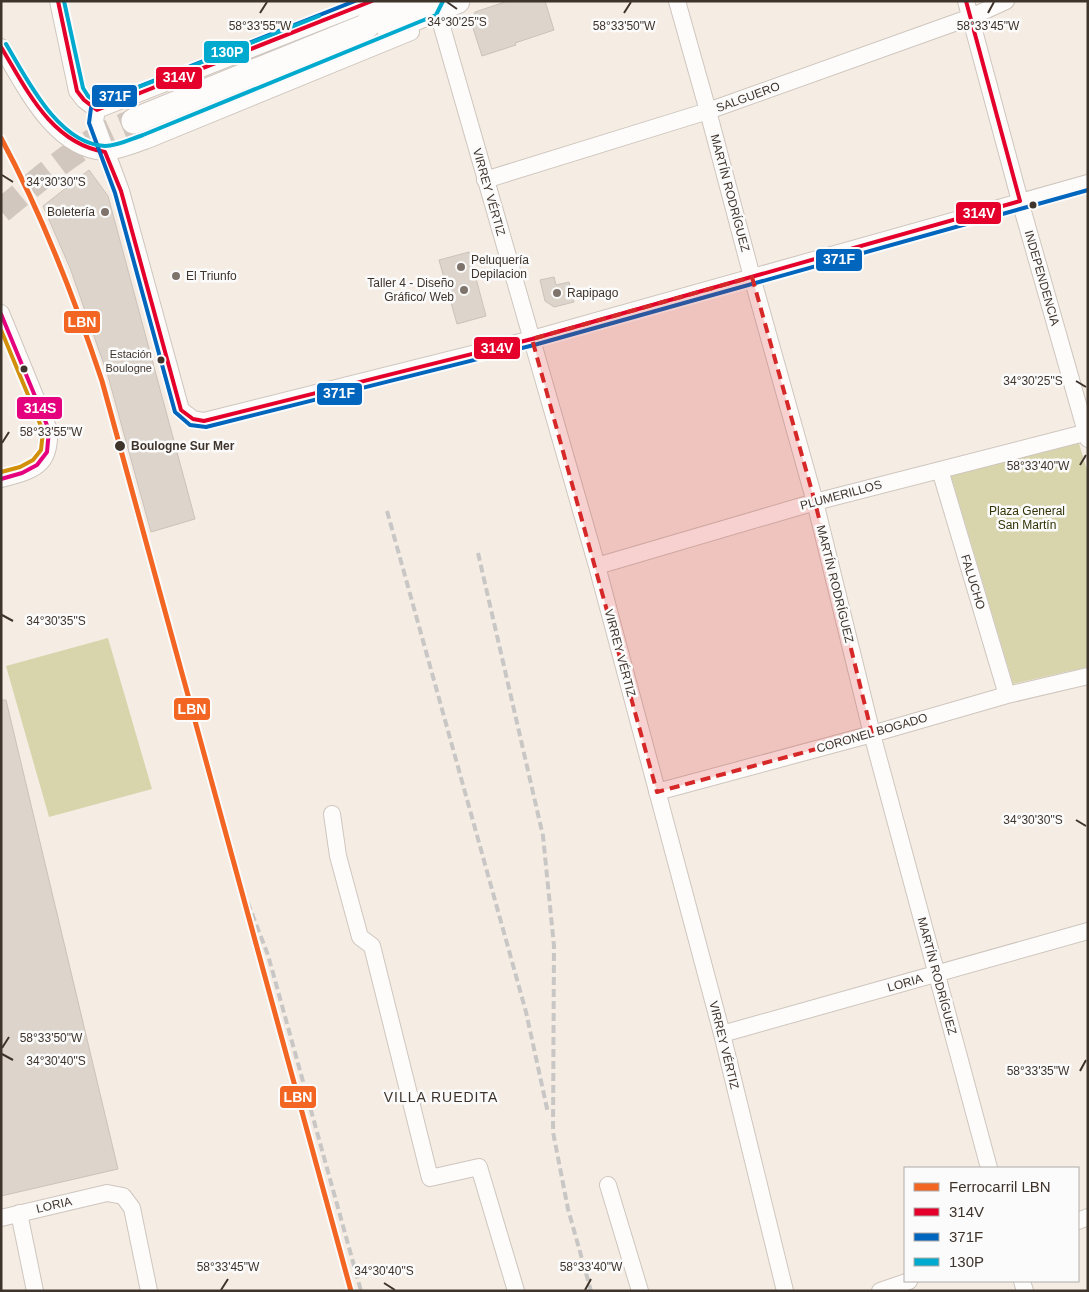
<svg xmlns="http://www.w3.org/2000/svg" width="1089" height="1292" viewBox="0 0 1089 1292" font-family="Helvetica,sans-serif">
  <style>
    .green { fill: #d8d5ad }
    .building { fill: #ddd5cc; stroke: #cbc3bb }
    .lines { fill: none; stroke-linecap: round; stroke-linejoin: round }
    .primary-tunnel { stroke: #d1c7bf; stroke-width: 25; stroke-dasharray: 25 12; stroke-linecap: butt }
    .minor-casing { stroke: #cec6be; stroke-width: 18 }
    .primary-casing { stroke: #cec6be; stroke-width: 27 }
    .minor { stroke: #fefcfb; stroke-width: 16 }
    .primary { stroke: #fefcfb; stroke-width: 25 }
    .rail { stroke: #c9c7c5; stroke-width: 4; stroke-dasharray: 8 4; stroke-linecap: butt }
    .bus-1-casing { stroke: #fbfbfb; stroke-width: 8 }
    .bus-2-casing { stroke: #fbfbfb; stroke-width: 8 }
    .bus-3-casing { stroke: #fbfbfb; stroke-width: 8 }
    .bus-4-casing { stroke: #fbfbfb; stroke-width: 8 }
    .bus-5-casing { stroke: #fbfbfb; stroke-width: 8 }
    .bus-1 { stroke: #e4002b; stroke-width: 4 }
    .bus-2 { stroke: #0065bd; stroke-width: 4 }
    .bus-3 { stroke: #00a9ce; stroke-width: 4 }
    .bus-4 { stroke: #e5007d; stroke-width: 4 }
    .bus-5 { stroke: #d28f09; stroke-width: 4 }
    .rail-1-casing { stroke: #fbfbfb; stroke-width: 9 }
    .rail-1 { stroke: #f26522; stroke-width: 5 }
    .marked { fill: #d62828; fill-opacity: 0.2; stroke: #d62828; stroke-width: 4; stroke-dasharray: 10 6; stroke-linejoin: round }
    .ticks { fill: none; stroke: #3f342c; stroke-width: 2 }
    .bus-dot { fill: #3f342c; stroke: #fbfbfb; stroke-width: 2 }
    .poi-dot { fill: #7f746c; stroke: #fbfbfb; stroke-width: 2 }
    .labels { text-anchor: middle; stroke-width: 5; stroke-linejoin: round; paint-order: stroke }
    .bus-label { font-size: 11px; fill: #3f342c; stroke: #fbfbfb; text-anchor: end }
    .street-label { font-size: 12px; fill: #3f342c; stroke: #fbfbfb }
    .poi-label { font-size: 12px; fill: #3f342c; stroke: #fbfbfb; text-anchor: start }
    .stop-label { font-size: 12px; font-weight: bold; fill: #3f342c; stroke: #fbfbfb; text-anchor: start }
    .park-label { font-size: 12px; fill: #333406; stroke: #fbfbfb }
    .neighbourhood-label { font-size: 14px; letter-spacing: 1px; fill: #3f342c; stroke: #fbfbfb }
    .ticks-label { font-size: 12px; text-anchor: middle; fill: #3f342c; stroke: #fbfbfb; stroke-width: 5; stroke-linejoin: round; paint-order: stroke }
    .line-badge { stroke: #fbfbfb; stroke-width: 2 }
    .badge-label { font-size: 14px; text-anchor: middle; font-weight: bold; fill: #fff }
  </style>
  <rect width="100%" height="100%" fill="#f5ece4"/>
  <!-- green -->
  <path class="green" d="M1078,440L1088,473V667L1013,684L950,473Z
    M108,638L152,789L49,817L6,666Z"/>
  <!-- building -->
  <path class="building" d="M508,1H545L554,30L515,43L516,45L482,56L471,22L475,12Z
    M89,170L108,196L195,519L151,532L108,376L70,268L43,206Z
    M469,252L486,316L457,324L439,260Z
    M554,277L556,285L569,282L574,302L554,307L545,301L540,280Z
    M1,700H6L118,1169L1,1196Z"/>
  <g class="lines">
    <!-- primary-tunnel -->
    <path class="primary-tunnel" d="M1,211C34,184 67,154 105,134C114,129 124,126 134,121"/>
    <defs>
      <path id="minor" d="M58,1L77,91L84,100L97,110
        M677,1L708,111L752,277L815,502L872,734L989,1168
        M966,1L1020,201L1088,439
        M440,20L597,566L722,1034L785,1291
        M1,47C24,84 53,149 104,152C117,152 133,145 145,141L411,32
        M97,110L95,121L121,191L181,410L193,419L204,421L532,339L1088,183
        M97,110L373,1
        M485,180L708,111L971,17L1006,1
        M1,313L49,430C51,467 32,471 1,479
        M940,470L1007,695
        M597,566L815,502L1088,432
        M657,792L872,734L1007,695L1088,676
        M332,814L338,856L360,937L372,946L430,1178L479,1167L516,1291
        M722,1034L1088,931
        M608,1185L640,1291
        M19,1213L35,1291
        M1,1218L107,1193L123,1196L132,1208L149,1291
        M1078,1221L1088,1217
        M1022,1281L1025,1291
        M880,1291L909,1281"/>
      <path id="primary" d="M389,28L457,1
        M134,121L365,27L380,13L411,1"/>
    </defs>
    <!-- minor casing -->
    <use href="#minor" class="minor-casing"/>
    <!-- primary casing -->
    <use href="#primary" class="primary-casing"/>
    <!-- minor -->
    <use href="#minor" class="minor"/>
    <!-- primary -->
    <use href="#primary" class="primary"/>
    <!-- rail -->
    <path class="rail" d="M387,511L526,1012L548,1113
      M478,553L543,836L554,946L553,1132L568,1209L591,1291
      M239,880L268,955L361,1291"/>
    <defs>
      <path id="bus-1" d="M58,1L77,91L84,100L97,110L372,1
        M1,47C27,90 51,143 105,152L121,191L181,410L193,419L204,421L532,339L1020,201L966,1"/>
      <path id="bus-2" d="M355,1L95,104L91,108L89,123L115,193L175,412L190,425L206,427L534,345L1088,190"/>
      <path id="bus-3" d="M64,1L83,88L88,96L98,103L319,16
        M6,44C27,79 58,144 105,146C118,146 131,139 143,135L436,15L443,1"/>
      <path id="bus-4" d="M1,314L49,430L47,452L37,465L22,473L1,479"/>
      <path id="bus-5" d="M1,330L43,431L41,450L33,460L20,467L1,472"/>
    </defs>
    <!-- bus-1 casing -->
    <use href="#bus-1" class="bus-1-casing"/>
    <!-- bus-2 casing -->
    <use href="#bus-2" class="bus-2-casing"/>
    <!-- bus-3 casing -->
    <use href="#bus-3" class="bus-3-casing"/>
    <!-- bus-4 casing -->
    <use href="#bus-4" class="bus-4-casing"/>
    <!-- bus-5 casing -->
    <use href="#bus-5" class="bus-5-casing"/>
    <!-- bus-1 -->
    <use href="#bus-1" class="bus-1"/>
    <!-- bus-2 -->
    <use href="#bus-2" class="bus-2"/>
    <!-- bus-3 -->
    <use href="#bus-3" class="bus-3"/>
    <!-- bus-4 -->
    <use href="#bus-4" class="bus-4"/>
    <!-- bus-5 -->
    <use href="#bus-5" class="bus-5"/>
    <defs>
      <path id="rail-1" d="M1,138C43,216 74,297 102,381L351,1291"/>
    </defs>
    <!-- rail-1 casing -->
    <use href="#rail-1" class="rail-1-casing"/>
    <!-- rail-1 -->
    <use href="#rail-1" class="rail-1"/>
  </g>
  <!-- marked area -->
  <path class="marked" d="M752,277L815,502L872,734L657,792L532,339Z"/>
  <!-- ticks -->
  <path class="ticks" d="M447,2L457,9M260,13L267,2M624,13L631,2M988,13L994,2M2,175L13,182M1076,381L1086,387M2,443L9,432M1080,465L1086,455M2,615L13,621M1076,820L1086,826M2,1048L9,1037M2,1054L13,1060M1080,1071L1086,1060M384,1283L395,1290M221,1290L228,1279M585,1290L591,1279"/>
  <!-- markers -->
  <g class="bus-dot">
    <circle cx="1033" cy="205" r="4.5"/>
    <circle cx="161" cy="360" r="4.5"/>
    <circle cx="24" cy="369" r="4.5"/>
    <circle cx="120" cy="446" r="6"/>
  </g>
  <g class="poi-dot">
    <circle cx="105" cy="212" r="5"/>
    <circle cx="461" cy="267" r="5"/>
    <circle cx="176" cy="276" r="5"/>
    <circle cx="464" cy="290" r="5"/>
    <circle cx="557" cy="293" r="5"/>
  </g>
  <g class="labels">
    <!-- bus labels -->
    <g class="bus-label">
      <text x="152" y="358">Estación<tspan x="152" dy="14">Boulogne</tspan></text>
    </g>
    <!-- street labels -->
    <g class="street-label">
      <text transform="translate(748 97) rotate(-20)" y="4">SALGUERO</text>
      <text transform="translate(489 192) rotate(74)" y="4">VIRREY VÉRTIZ</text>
      <text transform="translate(730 193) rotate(75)" y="4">MARTÍN RODRÍGUEZ</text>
      <text transform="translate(1042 278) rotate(74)" y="4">INDEPENDENCIA</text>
      <text transform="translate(841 495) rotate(-15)" y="4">PLUMERILLOS</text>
      <text transform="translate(973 582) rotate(73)" y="4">FALUCHO</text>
      <text transform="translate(835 584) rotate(76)" y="4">MARTÍN RODRÍGUEZ</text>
      <text transform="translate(620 653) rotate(75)" y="4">VIRREY VÉRTIZ</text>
      <text transform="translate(872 733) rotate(-16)" y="4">CORONEL BOGADO</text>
      <text transform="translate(937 976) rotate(75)" y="4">MARTÍN RODRÍGUEZ</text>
      <text transform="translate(905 983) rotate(-16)" y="4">LORIA</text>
      <text transform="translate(724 1045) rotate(76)" y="4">VIRREY VÉRTIZ</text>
      <text transform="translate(54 1205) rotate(-13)" y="4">LORIA</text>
    </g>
    <!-- poi labels -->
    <g class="poi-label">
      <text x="95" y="216" text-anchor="end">Boletería</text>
      <text x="471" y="264">Peluquería<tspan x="471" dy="14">Depilacion</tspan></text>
      <text x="186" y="280">El Triunfo</text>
      <text x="454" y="287" text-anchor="end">Taller 4 - Diseño<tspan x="454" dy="14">Gráfico/ Web</tspan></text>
      <text x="567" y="297">Rapipago</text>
    </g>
    <!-- stop labels -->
    <g class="stop-label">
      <text x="131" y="450">Boulogne Sur Mer</text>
    </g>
    <!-- park labels -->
    <g class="park-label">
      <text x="1027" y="515">Plaza General<tspan x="1027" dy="14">San Martín</tspan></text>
    </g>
    <!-- neighbourhood labels -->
    <g class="neighbourhood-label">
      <text x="441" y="1102">VILLA RUEDITA</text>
    </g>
  </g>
  <g class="ticks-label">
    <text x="457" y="26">34°30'25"S</text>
    <text x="260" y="30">58°33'55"W</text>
    <text x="624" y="30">58°33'50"W</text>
    <text x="988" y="30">58°33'45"W</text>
    <text x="56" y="186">34°30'30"S</text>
    <text x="1033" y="385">34°30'25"S</text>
    <text x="51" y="436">58°33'55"W</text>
    <text x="1038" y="470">58°33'40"W</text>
    <text x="56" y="625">34°30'35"S</text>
    <text x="1033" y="824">34°30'30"S</text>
    <text x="51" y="1042">58°33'50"W</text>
    <text x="56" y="1065">34°30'40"S</text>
    <text x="1038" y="1075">58°33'35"W</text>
    <text x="228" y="1271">58°33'45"W</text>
    <text x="591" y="1271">58°33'40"W</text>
    <text x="384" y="1275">34°30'40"S</text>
  </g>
  <g class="line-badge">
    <rect x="203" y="40" width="47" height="24" rx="5" fill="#00a9ce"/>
    <rect x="155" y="66" width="48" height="24" rx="5" fill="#e4002b"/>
    <rect x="91" y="84" width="47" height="24" rx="5" fill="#0065bd"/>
    <rect x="955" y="201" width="47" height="24" rx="5" fill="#e4002b"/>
    <rect x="815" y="248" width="48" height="24" rx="5" fill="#0065bd"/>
    <rect x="63" y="310" width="38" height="24" rx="5" fill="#f26522"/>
    <rect x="473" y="336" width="48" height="24" rx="5" fill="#e4002b"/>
    <rect x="316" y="382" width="47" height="24" rx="5" fill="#0065bd"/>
    <rect x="16" y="396" width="47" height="24" rx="5" fill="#e5007d"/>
    <rect x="173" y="697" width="38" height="24" rx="5" fill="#f26522"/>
    <rect x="279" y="1085" width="38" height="24" rx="5" fill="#f26522"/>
  </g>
  <g class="badge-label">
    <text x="227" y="57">130P</text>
    <text x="179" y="82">314V</text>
    <text x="115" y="101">371F</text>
    <text x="979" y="218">314V</text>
    <text x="839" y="264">371F</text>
    <text x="82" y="327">LBN</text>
    <text x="497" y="353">314V</text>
    <text x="339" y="398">371F</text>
    <text x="40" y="413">314S</text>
    <text x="192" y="714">LBN</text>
    <text x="298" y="1102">LBN</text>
  </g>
  <!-- border -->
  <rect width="1089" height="1292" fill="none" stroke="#3f342c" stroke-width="5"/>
  <!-- legend -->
  <rect x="904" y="1167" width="175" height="115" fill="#fbfbfb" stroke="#b0aba8"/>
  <rect x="914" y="1183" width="25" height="8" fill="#f26522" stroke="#b0aba8"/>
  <text x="949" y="1192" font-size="15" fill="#3f342c">Ferrocarril LBN</text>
  <rect x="914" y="1208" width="25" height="8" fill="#e4002b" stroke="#b0aba8"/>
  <text x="949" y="1217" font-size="15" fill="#3f342c">314V</text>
  <rect x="914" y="1233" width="25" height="8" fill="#0065bd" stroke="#b0aba8"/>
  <text x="949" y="1242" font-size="15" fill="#3f342c">371F</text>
  <rect x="914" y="1258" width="25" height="8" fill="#00a9ce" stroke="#b0aba8"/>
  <text x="949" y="1267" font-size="15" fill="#3f342c">130P</text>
</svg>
